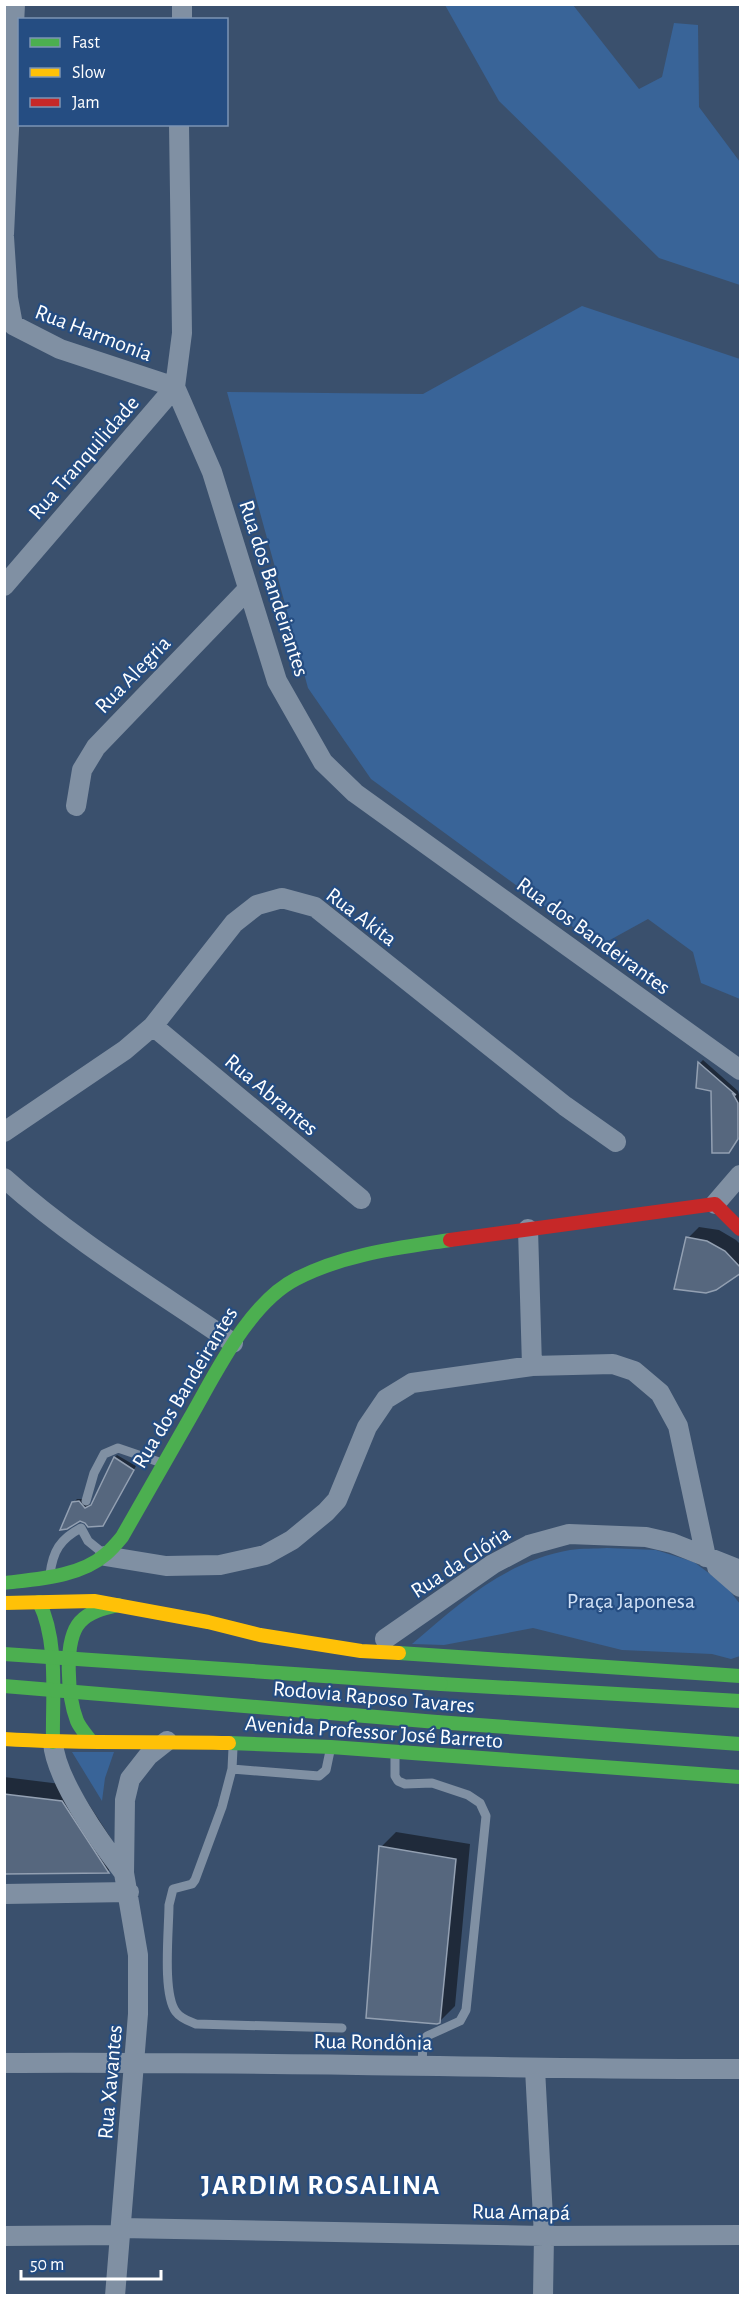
<svg xmlns="http://www.w3.org/2000/svg" width="745" height="2300" viewBox="0 0 745 2300" font-family="'Alegreya Sans',sans-serif">
  <style>
    .green { fill: #396498 }
    .shadow { fill: #0007 }
    .building { fill: #56677e; stroke: #93a0b2; stroke-width: 1.5 }
    .lines { fill: none; stroke-linecap: round; stroke-linejoin: round }
    .lane { stroke: #8090a3; stroke-width: 9 }
    .street { stroke: #8090a3; stroke-width: 20 }
    .fast { stroke: #4caf50; stroke-width: 14 }
    .slow { stroke: #ffc107; stroke-width: 14 }
    .jam { stroke: #c62828; stroke-width: 14 }
    .fast-bridge { stroke: #4caf50; stroke-width: 14 }
    .labels { text-anchor: middle; stroke-width: 4.5; stroke-linejoin: round; paint-order: stroke }
    .street-label { font-size: 22px; fill: #fff; stroke: #254d82 }
    .park-label { font-size: 22px; fill: #d0e1f6; stroke: #254d82 }
    .district-label { font-size: 28px; font-weight: bold; letter-spacing: 1.5px; fill: #fff; stroke: #254d82 }
  </style>
  <rect width="100%" height="100%" fill="#3a506d"/>
  <!-- green -->
  <path class="green" d="M445,5H573L639,89L662,77L674,23L698,25L699,107L740,162V285L659,258L499,101Z
    M582,306L740,359V999L701,983L693,952L648,919L599,946L371,779L308,688L227,392L423,394Z
    M607,1548L656,1550L694,1562L726,1586L740,1604V1656L731,1659L712,1654L622,1650L533,1628L444,1645L412,1644C461,1602 504,1562 570,1550C582,1548 595,1549 607,1548Z
    M72,1752H114L105,1778L102,1801Z"/>
  <!-- shadow -->
  <path class="shadow" d="M703,1060L738,1091L740,1098V1135L732,1148L713,1089L698,1087L700,1063Z
    M699,1227L719,1230L736,1240L740,1244V1271L688,1238Z
    M117,1455L136,1466L106,1521L102,1525L80,1520L73,1503L77,1499H83L89,1505L94,1503L113,1459Z
    M4,1777L77,1786L123,1857L108,1871L4,1873Z
    M396,1832L470,1844L455,2006L440,2021L381,1847Z"/>
  <!-- building -->
  <path class="building" d="M698,1062L736,1095L733,1094L738,1103V1139L729,1153H712L711,1091L696,1088Z
    M686,1237L707,1241L725,1251L741,1268V1273L716,1290L706,1293L674,1289Z
    M114,1457L134,1470L103,1526L88,1527L85,1523L80,1521L67,1529L60,1530L72,1502L79,1501L85,1508L91,1505Z
    M4,1794L62,1801L109,1873L4,1874Z
    M379,1846L456,1859L440,2023L437,2024L366,2018Z"/>
  <g class="lines">
    <!-- lane -->
    <path class="lane" d="M86,1501L94,1473L104,1454L118,1448L162,1463
      M50,1574C53,1551 60,1539 81,1528L88,1541L104,1554
      M233,1748L232,1769L319,1776L326,1770L330,1751
      M395,1757V1776L398,1781L405,1784L432,1783L468,1795L480,1803L486,1816L466,2010L460,2021L427,2036L423,2042L422,2066
      M232,1769L222,1807L195,1880L192,1884L173,1889L169,1905C169,1929 162,1994 176,2012C181,2019 189,2021 196,2024L342,2028"/>
    <!-- street -->
    <path class="street" d="M182,20V4
      M179,124L182,333L175,387L212,472L277,681L323,762L355,793L740,1070
      M4,234L15,4
      M4,237L8,298L13,325
      M13,325L60,349L175,387
      M4,586L175,387
      M76,806L82,770L96,747L248,589
      M153,1026L361,1199
      M4,1132L125,1050L153,1026L234,923L257,905L282,898L315,907L565,1106L616,1142
      M4,1178C74,1241 156,1290 233,1343
      M715,1204L740,1175
      M528,1229L532,1366
      M105,1556L166,1566L220,1565L265,1555L292,1540L326,1512L337,1500L367,1427L386,1399L412,1383L532,1366L613,1364L634,1371L660,1393L678,1426L706,1557
      M717,1567L740,1587
      M385,1639L493,1564L529,1545L569,1534L646,1537L672,1543L740,1570
      M53,1742C55,1779 101,1843 124,1873
      M4,1894L129,1892
      M4,2063C250,2061 495,2069 740,2069
      M535,2069L544,2236L543,2296
      M121,2228L544,2236L740,2235
      M4,2236L120,2235
      M115,2296L138,2014V1955L124,1873L125,1800L130,1779L148,1756L167,1741"/>
    <!-- fast -->
    <path class="fast" d="M4,1583C37,1579 80,1577 106,1554C112,1549 117,1543 122,1537C145,1497 167,1458 190,1418C216,1373 249,1303 296,1279C344,1254 398,1248 450,1240
      M39,1602C59,1642 52,1698 53,1742
      M399,1653L740,1676
      M441,1684L740,1701
      M437,1722L740,1744
      M90,1740C86,1734 80,1728 77,1721C68,1698 63,1641 80,1622C90,1611 105,1608 118,1605
      M229,1743L331,1747L740,1777"/>
    <!-- slow -->
    <path class="slow" d="M4,1603L94,1601L208,1622L260,1635L361,1651L399,1653
      M4,1739C79,1744 154,1741 229,1743"/>
    <!-- jam -->
    <path class="jam" d="M450,1240L715,1204L740,1229"/>
    <!-- fast-bridge -->
    <path class="fast-bridge" d="M4,1654L441,1684
      M4,1686L437,1722"/>
  </g>
  <g class="labels">
    <!-- street labels -->
    <g class="street-label">
      <text transform="translate(94 332) rotate(21)" y="8">Rua Harmonia</text>
      <text transform="translate(83 457) rotate(-49)" y="8">Rua Tranquilidade</text>
      <text transform="translate(275 588) rotate(72)" y="8">Rua dos Bandeirantes</text>
      <text transform="translate(132 674) rotate(-46)" y="8">Rua Alegria</text>
      <text transform="translate(362 916) rotate(37)" y="8">Rua Akita</text>
      <text transform="translate(594 935) rotate(36)" y="8">Rua dos Bandeirantes</text>
      <text transform="translate(272 1094) rotate(40)" y="8">Rua Abrantes</text>
      <text transform="translate(184 1387) rotate(-59)" y="8">Rua dos Bandeirantes</text>
      <text transform="translate(460 1561) rotate(-33)" y="8">Rua da Glória</text>
      <text transform="translate(374 1696) rotate(5)" y="8">Rodovia Raposo Tavares</text>
      <text transform="translate(374 1731) rotate(4)" y="8">Avenida Professor José Barreto</text>
      <text transform="translate(373 2041) rotate(1)" y="8">Rua Rondônia</text>
      <text transform="translate(109 2082) rotate(-85)" y="8">Rua Xavantes</text>
      <text transform="translate(521 2211) rotate(1)" y="8">Rua Amapá</text>
    </g>
    <!-- park labels -->
    <g class="park-label">
      <text x="631" y="1608">Praça Japonesa</text>
    </g>
    <!-- district labels -->
    <g class="district-label">
      <text x="321" y="2194">JARDIM ROSALINA</text>
    </g>
  </g>
  <!-- border -->
  <rect width="745" height="2300" fill="none" stroke="#ffffff" stroke-width="12"/>
  <!-- legend -->
  <rect x="18" y="18" width="210" height="108" fill="#254d82" stroke="#7c94b4" stroke-width="1.5"/>
  <rect x="30" y="38" width="30" height="9" fill="#4caf50" stroke="#7c94b4" stroke-width="1.5"/>
  <text x="72" y="48" font-size="18" fill="#ffffff">Fast</text>
  <rect x="30" y="68" width="30" height="9" fill="#ffc107" stroke="#7c94b4" stroke-width="1.5"/>
  <text x="72" y="78" font-size="18" fill="#ffffff">Slow</text>
  <rect x="30" y="98" width="30" height="9" fill="#c62828" stroke="#7c94b4" stroke-width="1.5"/>
  <text x="72" y="108" font-size="18" fill="#ffffff">Jam</text>
  <!-- scale -->
  <path d="M21 2270v9h140v-9" fill="none" stroke="#ffffff" stroke-width="3"/>
  <text x="30" y="2270" font-size="18" fill="#ffffff" stroke="#254d82" stroke-width="4.5" paint-order="stroke">50 m</text>
</svg>
